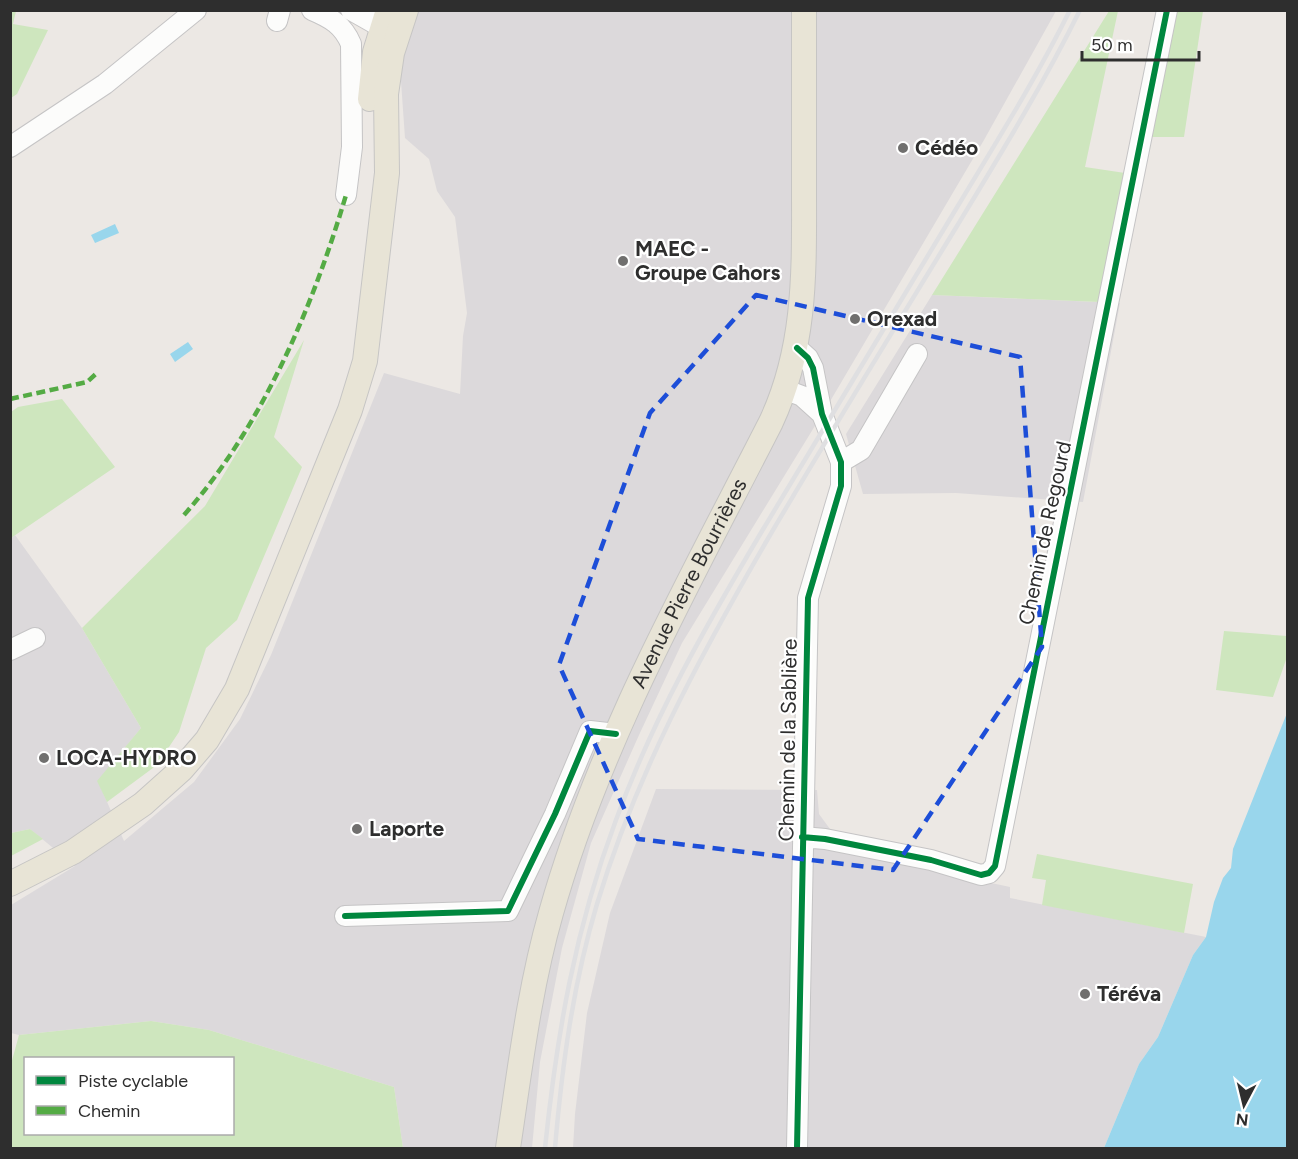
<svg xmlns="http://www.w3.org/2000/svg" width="1298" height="1159" viewBox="0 0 1298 1159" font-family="Figtree,sans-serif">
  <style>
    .industrial { fill: #dcd9db }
    .green { fill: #cee6be; fill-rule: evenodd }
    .water { fill: #99d6ec }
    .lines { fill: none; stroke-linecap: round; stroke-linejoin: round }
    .minor-casing { stroke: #c5c4c5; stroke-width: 22 }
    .major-casing { stroke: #c6c5c4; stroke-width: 26 }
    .minor { stroke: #fcfcfb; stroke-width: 20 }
    .major { stroke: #e8e4d6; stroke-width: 24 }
    .rail { stroke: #dfdfe1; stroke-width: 4.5 }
    .quiet { stroke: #54ab44; stroke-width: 4.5; stroke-dasharray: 9 4.5; stroke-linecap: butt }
    .cycleway-casing { stroke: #fff; stroke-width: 10 }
    .cycleway { stroke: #00873e; stroke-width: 6 }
    .marked { fill: none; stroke: #1d4ed8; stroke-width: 4.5; stroke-dasharray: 12 8; stroke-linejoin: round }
    .poi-dot { fill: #706f6e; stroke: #fff; stroke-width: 2 }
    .labels { text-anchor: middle; stroke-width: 4.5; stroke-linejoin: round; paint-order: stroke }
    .poi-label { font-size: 21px; font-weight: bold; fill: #2e2e2e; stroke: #fff; text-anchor: start }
    .street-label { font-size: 21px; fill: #2e2e2e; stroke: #fff }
  </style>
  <rect width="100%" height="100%" fill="#ece8e4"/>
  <!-- industrial -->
  <path class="industrial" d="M396,11H1056L984,140L832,398L682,643L639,735L591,843L562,948L540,1062L532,1148H403L394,1087L209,1030L151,1021L19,1035L11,1033V905L75,866L30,829L11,833V538L15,535L82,628L141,728L98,781L124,841L194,782L240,719L271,655L384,373L460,394L463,336L467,313L455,217L437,191L429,159L405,138Z
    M932,295L1120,303L1083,502L956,493L863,494L846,434Z
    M656,789L817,790L819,814L830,829L827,848L1010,887V898L1206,937L1193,955L1158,1037L1139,1064L1104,1148H573L575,1114L587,1013L610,913Z"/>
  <!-- green -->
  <path class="green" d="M11,10L16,11L13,24L48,30L17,94L11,98Z
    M1109,11H1118L1085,167L1125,173L1100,302L932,295Z
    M1175,11H1203L1184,137H1151Z
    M304,340L274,437L302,467L237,620L206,648L179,732L157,765L107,802L97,781L141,728L82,628L205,506Z
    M62,399L115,467L11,538V412L18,407Z
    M1224,631L1287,636V657L1273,697L1216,690Z
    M30,829L43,839L11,856V833Z
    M1037,854L1193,884L1184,933L1042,905L1046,880L1032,878Z
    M151,1021L209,1030L394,1087L403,1148H11V1064L19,1035ZM232,1058V1134H26V1058Z"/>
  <!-- water -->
  <path class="water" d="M115,224L119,233L95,243L91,235Z
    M188,342L193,349L175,362L170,354Z
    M1287,713V1148H1104L1139,1064L1158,1037L1193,955L1206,937L1214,902L1223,878L1231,868L1233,849Z"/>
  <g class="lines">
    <defs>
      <path id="minor" d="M312,10C331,18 343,25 351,44L352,147L346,195
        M351,10L381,27H395
        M277,21L280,10
        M10,147L105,84L196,10
        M797,348L808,358L813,368L822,414L841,462V486L808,598L797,1148
        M786,390L802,396L822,414
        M841,462L861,450L917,354
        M10,650L35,638
        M802,837L825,839L931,860L981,875L989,873L995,866L1167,10
        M345,916L508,911L555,814L590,731L616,734"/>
      <g id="major">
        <path d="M370,99L375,52L388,10"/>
        <path d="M10,884L73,852L143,804L182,769L207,740L237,689L350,410L365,361L387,173L386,94L392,53L406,10"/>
        <path id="s1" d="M508,1148C520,1069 529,990 551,913C600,739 690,581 771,422C807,345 804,267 804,184C804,126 804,68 804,10"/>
      </g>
    </defs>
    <!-- minor casing -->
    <use href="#minor" class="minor-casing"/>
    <!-- major casing -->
    <use href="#major" class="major-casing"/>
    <!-- minor -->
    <use href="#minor" class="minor"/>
    <!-- major -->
    <use href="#major" class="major"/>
    <!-- rail -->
    <path class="rail" d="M545,1148C557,1033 575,929 616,820C653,718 707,624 762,531C826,423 892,317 956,209C995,144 1036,79 1070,10
      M555,1148C562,1066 573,984 597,904C636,775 699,658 766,542C828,436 893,331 957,226C1000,155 1043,85 1080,10"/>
    <!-- quiet -->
    <path class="quiet" d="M10,399L87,382L98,372
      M184,515C262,427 313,307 346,195"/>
    <defs>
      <path id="cycleway" d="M797,348L808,358L813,368L822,414L841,462V486L808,598L797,1148
        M802,837L825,839L931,860L981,875L989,873L995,866L1167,10
        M345,916L508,911L555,814L590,731L616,734"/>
    </defs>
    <!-- cycleway casing -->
    <use href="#cycleway" class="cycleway-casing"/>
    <!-- cycleway -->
    <use href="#cycleway" class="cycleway"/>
  </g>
  <!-- marked area -->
  <path class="marked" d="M756,295L1020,357L1042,647L893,870L638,839L559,665L650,413Z"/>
  <!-- markers -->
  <g class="poi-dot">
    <circle cx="903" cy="148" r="6"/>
    <circle cx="623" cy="261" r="6"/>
    <circle cx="855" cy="319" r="6"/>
    <circle cx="44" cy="758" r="6"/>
    <circle cx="357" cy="829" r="6"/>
    <circle cx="1085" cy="994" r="6"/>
  </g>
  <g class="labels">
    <!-- poi labels -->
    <g class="poi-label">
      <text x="915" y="155">Cédéo</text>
      <text x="635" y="256">MAEC -<tspan x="635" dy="24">Groupe Cahors</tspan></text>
      <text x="867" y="326">Orexad</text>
      <text x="56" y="765">LOCA-HYDRO</text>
      <text x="369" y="836">Laporte</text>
      <text x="1097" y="1001">Téréva</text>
    </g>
    <!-- street labels -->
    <g class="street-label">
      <text transform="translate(1045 533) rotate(-78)" y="7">Chemin de Regourd</text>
      <text dy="7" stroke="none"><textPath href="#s1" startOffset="597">Avenue Pierre Bourrières</textPath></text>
      <text transform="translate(788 740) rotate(-89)" y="7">Chemin de la Sablière</text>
    </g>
  </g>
  <!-- border -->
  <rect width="1298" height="1159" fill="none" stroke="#2e2e2e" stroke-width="24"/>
  <!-- legend -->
  <rect x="24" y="1057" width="210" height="78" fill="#ffffff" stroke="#ababab" stroke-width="1.5"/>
  <rect x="36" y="1076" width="30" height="9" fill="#00873e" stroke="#ababab" stroke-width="1.5"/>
  <text x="78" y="1087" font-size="18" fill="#2e2e2e">Piste cyclable</text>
  <rect x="36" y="1106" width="30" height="9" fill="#54ab44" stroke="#ababab" stroke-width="1.5"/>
  <text x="78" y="1117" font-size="18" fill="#2e2e2e">Chemin</text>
  <!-- north arrow -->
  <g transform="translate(1244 1105) rotate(187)" stroke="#ffffff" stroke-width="4.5" paint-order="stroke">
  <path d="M0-4.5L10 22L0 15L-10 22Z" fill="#2e2e2e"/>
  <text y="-9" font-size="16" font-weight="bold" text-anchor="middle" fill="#2e2e2e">N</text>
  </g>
  <!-- scale -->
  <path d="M1082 51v9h117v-9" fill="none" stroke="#2e2e2e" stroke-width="3"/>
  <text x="1091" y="51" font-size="18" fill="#2e2e2e" stroke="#ffffff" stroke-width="4.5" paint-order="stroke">50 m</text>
</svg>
